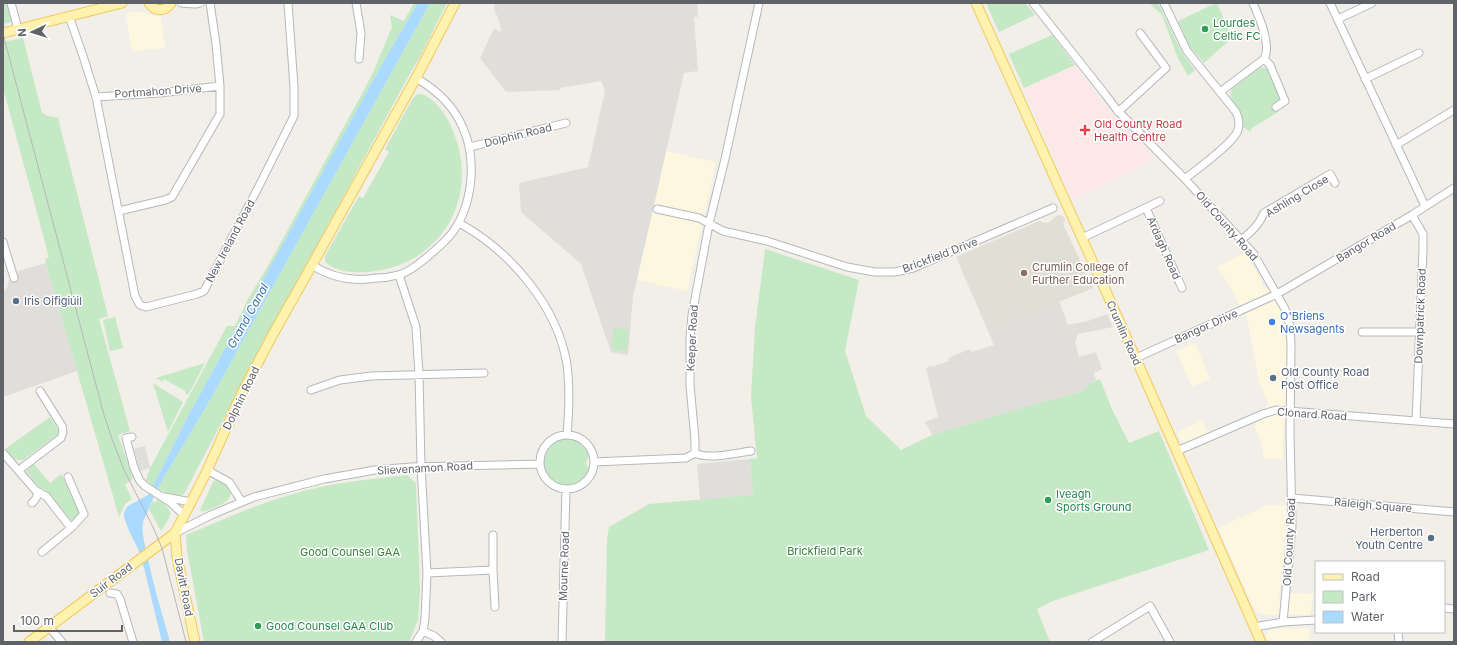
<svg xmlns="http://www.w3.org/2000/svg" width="1457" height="645" viewBox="0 0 1457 645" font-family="Inter,sans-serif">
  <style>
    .commercial { fill: #fef7e0 }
    .industrial { fill: #e0deda }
    .education { fill: #e1ded6 }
    .medical { fill: #fce8e6 }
    .green { fill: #c5e8c5 }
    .water { fill: #aadaff }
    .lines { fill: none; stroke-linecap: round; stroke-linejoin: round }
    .minor-casing { stroke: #b5b8bc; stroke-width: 9 }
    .major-casing { stroke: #f2c960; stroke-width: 11 }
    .minor { stroke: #fff; stroke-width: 7 }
    .major { stroke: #fff2af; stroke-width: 9 }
    .tram { stroke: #b6b7b8; stroke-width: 1 }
    .leisure-dot { fill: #2e9e5b; stroke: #fff; stroke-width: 1.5 }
    .health-dot { fill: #e0444e; stroke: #fff; stroke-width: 1.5 }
    .education-dot { fill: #8d6e63; stroke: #fff; stroke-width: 1.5 }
    .service-dot { fill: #5c6f8a; stroke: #fff; stroke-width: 1.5 }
    .shop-dot { fill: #3f7fe0; stroke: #fff; stroke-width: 1.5 }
    .labels { text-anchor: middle; stroke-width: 3; stroke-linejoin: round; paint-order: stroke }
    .leisure-label { font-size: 11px; fill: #27864d; stroke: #fff; text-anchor: start }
    .street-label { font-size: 11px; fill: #5f6368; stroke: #fff }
    .health-label { font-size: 11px; fill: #be3a42; stroke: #fff; text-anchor: start }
    .education-label { font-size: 11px; fill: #785e54; stroke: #fff; text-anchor: start }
    .service-label { font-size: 11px; fill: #4e5e75; stroke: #fff; text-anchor: start }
    .shop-label { font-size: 11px; fill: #366cbe; stroke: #fff; text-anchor: start }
    .park-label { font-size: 11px; fill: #348238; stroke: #fff }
    .water-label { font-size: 12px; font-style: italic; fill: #4174aa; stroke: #fff }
  </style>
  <rect width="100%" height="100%" fill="#f1efe8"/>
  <!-- commercial -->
  <path class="commercial" d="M142,12L161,17L165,48L132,51L125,13Z
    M666,151L716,162L687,291L637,280Z
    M1245,252L1261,280L1263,288L1270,289L1287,324L1289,407L1284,422L1283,458L1264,459L1262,444L1254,425L1268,403L1259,382L1247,318L1223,275H1221L1217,266L1226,263Z
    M1195,343L1210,379L1192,387L1176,351Z
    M1202,421L1209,434L1184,445L1177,432Z
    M1268,505H1286L1285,532L1279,599L1292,593L1313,594L1310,615H1267L1257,612L1252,605L1218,528Z
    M1309,628L1310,642H1269L1266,636L1268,631L1272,629Z"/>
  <!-- industrial -->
  <path class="industrial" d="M495,3H697L698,17H694L698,71L684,73L633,297L628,355L611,352L581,264L521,212L519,183L588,167L605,91L601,81L560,88V90L506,92L480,58L494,28L501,32L500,24L494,8Z
    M46,263L77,371L6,396L3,395V291L7,288L9,280L17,277L18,271Z
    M1059,301L1068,325L1088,321L1107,314L1113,327L1078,334L1075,342L1079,357L1096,352L1102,369L1094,373L1096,380L1090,383L1083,391L1011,411L932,435L925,422L938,417L926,368L931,365V367L949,361L948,358L970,349L971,352L994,345L988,331Z
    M145,446L150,468L140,471L134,449Z
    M750,459L753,495L700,500L697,464Z"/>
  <!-- education -->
  <path class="education" d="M1060,215L1064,217L1065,221L1063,224L1093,288L988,331L956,257L1039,221L1045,223L1050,222L1056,216Z"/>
  <!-- medical -->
  <path class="medical" d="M1075,65L1102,103L1154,157L1136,169L1072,200L1024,88Z"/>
  <!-- green -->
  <path class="green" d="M3,3H5L8,7L12,19L11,22L4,24Z
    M414,3H418L385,59L233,334L186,420L153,486L146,480L150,468L227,326H235L247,301L273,257L372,75L392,27L390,15L404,21Z
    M430,3H447L421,55L408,77L234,399L184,494L177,496L157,489L210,400Z
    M986,3H1025L1035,15L999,32Z
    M1149,3H1158L1182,53L1195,70L1188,76L1177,56L1162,15Z
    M1216,3H1217L1232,38L1204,63L1190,47L1178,21Z
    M1052,35L1075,65L1024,88L1009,54Z
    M23,38L42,113H44L45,115L58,118L108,316L99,319L130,431L118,435L133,478L125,485L132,499L125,504L119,517L46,263L45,259L49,257L3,88V42Z
    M1260,67L1266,68L1269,70L1280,100L1275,104L1278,112L1252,128L1250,132L1243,127C1243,122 1243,118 1241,114C1237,105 1226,99 1232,89Z
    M420,94C431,95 443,111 448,120C484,189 447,265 368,272C354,273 336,272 325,262V256L359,196L363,198L389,152L385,149L413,98L416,95Z
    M765,249L859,280L845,351L866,416L901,450L932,435L1011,411L1083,391L1090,383L1100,379L1111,407L1129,443L1159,431L1209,550L1086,590L1053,601L1037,609L1050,642H605L607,539L609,527L649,504L753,495L750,459L757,458L751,397L755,328Z
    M115,317L123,348L110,351L103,320Z
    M613,328L628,329L627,351L612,350Z
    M205,363L188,395L185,393V391L164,379L162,382L156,378Z
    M153,383L183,402L168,432Z
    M50,417L60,433L23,460C14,462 11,455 5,449Z
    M571,438L579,442L588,451L589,455L586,463L589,471C585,478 580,483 573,485C538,494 531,435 571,438Z
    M34,464L50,483L61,474L82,511L80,518L71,520L48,492L39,487L26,471Z
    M407,475L416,483L420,590L418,620L409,642H204L187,550L186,535C225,519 263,501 304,491C337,482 372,479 407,475Z
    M216,480C222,482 228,483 230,489C235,503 212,508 203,512L200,510L213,482Z
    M158,499C176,513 172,514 161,531L149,509L152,501L155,503Z"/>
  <!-- water -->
  <path class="water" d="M418,3H430L210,400L157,489L143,522C141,533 145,544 147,555C153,583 161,611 169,638V642H162L144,568L138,549L129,531L124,517V512L128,506L148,495L153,486L186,420L233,334L385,59Z"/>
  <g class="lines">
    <defs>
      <path id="minor" d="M11,3L18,29
        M181,3L195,4L200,3
        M356,3L361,33L359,59
        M1033,3L1105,94L1117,110L1185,179L1253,253L1285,309L1290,326L1291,345L1290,433L1292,526L1283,622
        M1164,3L1187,51L1236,112C1239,118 1240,123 1238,130C1234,143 1197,169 1185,179
        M1330,3L1425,206
        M69,16L83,56L96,97L135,296L140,305L146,307L197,294L204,291L259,186L294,116V87L288,3
        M1338,19L1372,3
        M1264,59L1270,65L1285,101L1276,107
        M1365,79L1419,53
        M1220,92L1264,59C1272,45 1259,17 1253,3
        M96,97L159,93L220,86
        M1118,112L1166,68L1140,33
        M1396,145L1454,110
        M470,147L566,123
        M1146,208L1182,288
        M657,209L699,218L723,231L767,241L847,267L875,272H895L913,268L1053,208
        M119,211L165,200L172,197L220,114V86L216,44L210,3
        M1412,215L1423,234V249L1416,421
        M459,223C509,250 558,306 567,365C570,388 569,412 567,435
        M1082,238L1160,201
        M1241,240C1251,232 1259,225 1264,213L1330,174L1335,183
        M3,242L14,278
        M312,265C332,278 353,282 377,278C383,278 391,277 398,275C409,273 424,260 433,252C440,246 447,240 452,233C473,205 477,159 463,128C454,106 435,89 416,78
        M399,275L416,327L419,374L421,466L427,573L425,618L423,631L416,642
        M1362,332H1420
        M1136,358L1277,294L1412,215L1454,188
        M311,390L340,380L371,376L484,373
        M540 462a27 27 0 1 1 54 0a27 27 0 1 1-54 0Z
        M132,437L126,438L134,468L140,481L145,486L170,502L184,515
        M1177,451L1263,414L1276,410L1454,424
        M3,453L37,492L46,496L71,528L84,514L68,477
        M695,453V440L690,385V339L692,315L709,224L725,159L759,3
        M695,453C708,460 736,453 751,451
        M594,462L686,458L695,453
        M19,470L61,438L63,432L62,426L40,391
        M207,470L229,482L242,502
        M165,497L191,502
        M1292,498L1454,512
        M32,503L35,500L39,492
        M175,533L211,515L254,497L324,479L375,470L411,467L540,464
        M493,535V570L495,607
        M42,552L71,528
        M427,573L493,570
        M110,593L117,594L120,599L133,642
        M1444,608L1454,609
        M49,627L62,642
        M1254,627L1283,622L1316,620
        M423,631L434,636L441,642
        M1398,632L1399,642
        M562,642L566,489
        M1092,642L1150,606L1170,642"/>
      <path id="major" d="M149,3C155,12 165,12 171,3
        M976,3L1117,316L1261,642
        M3,33L122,3
        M175,533L177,557L195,642
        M29,642L175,533L205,475L242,393L272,336L312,265L416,78L455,3"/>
    </defs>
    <!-- minor casing -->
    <use href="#minor" class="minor-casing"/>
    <!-- major casing -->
    <use href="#major" class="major-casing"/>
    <!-- minor -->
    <use href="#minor" class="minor"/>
    <!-- major -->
    <use href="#major" class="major"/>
    <!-- tram -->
    <path class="tram" d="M3,34L104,415L112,439L124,470L153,527L162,548L186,642"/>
  </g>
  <!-- markers -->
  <g class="leisure-dot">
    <circle cx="1205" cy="29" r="4"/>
    <circle cx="1048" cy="500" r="4"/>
    <circle cx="258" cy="626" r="4"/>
  </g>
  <path class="health-dot" d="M1083 124h4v4h4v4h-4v4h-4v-4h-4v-4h4z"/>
  <circle class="education-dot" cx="1024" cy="273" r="4"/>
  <g class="service-dot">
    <circle cx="16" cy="301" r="4"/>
    <circle cx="1273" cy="378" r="4"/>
    <circle cx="1431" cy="538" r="4"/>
  </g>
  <circle class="shop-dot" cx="1272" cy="322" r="4"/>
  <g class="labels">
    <!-- leisure labels -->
    <g class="leisure-label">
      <text x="1213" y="27">Lourdes<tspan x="1213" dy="13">Celtic FC</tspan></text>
      <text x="1056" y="498">Iveagh<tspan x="1056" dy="13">Sports Ground</tspan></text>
      <text x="266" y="630">Good Counsel GAA Club</text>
    </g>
    <!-- street labels -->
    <g class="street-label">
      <text transform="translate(158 91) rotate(-4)" y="4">Portmahon Drive</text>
      <text transform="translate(518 135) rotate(-14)" y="4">Dolphin Road</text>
      <text transform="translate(1297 196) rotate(-31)" y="4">Ashling Close</text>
      <text transform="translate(1227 226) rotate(49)" y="4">Old County Road</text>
      <text transform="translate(230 241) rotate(-62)" y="4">New Ireland Road</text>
      <text transform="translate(1366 242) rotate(-31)" y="4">Bangor Road</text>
      <text transform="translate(1164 248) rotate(66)" y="4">Ardagh Road</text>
      <text transform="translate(940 255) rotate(-21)" y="4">Brickfield Drive</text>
      <text transform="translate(1420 316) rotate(-88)" y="4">Downpatrick Road</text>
      <text transform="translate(1206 326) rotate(-24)" y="4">Bangor Drive</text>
      <text transform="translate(1124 333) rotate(66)" y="4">Crumlin Road</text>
      <text transform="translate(692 338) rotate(-87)" y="4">Keeper Road</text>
      <text transform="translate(241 398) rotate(-64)" y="4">Dolphin Road</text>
      <text transform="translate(1312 414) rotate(4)" y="4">Clonard Road</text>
      <text transform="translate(425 468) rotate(-3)" y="4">Slievenamon Road</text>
      <text transform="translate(1373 505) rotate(5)" y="4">Raleigh Square</text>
      <text transform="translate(1289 542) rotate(-87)" y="4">Old County Road</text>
      <text transform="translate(564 566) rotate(-88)" y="4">Mourne Road</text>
      <text transform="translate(111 580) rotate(-37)" y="4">Suir Road</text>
      <text transform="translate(184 587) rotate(79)" y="4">Davitt Road</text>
    </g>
    <!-- health labels -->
    <g class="health-label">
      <text x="1094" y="128">Old County Road<tspan x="1094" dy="13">Health Centre</tspan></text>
    </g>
    <!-- education labels -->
    <g class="education-label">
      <text x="1032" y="271">Crumlin College of<tspan x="1032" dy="13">Further Education</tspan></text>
    </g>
    <!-- service labels -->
    <g class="service-label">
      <text x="24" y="305">Iris Oifigiúil</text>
      <text x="1281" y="376">Old County Road<tspan x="1281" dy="13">Post Office</tspan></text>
      <text x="1423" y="536" text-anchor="end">Herberton<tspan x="1423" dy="13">Youth Centre</tspan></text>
    </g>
    <!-- shop labels -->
    <g class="shop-label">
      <text x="1280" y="320">O'Briens<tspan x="1280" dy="13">Newsagents</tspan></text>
    </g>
    <!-- park labels -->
    <g class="park-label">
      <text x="825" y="555">Brickfield Park</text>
      <text x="350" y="556">Good Counsel GAA</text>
    </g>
    <!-- water labels -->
    <g class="water-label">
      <text transform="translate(248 316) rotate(-61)" y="4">Grand Canal</text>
    </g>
  </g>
  <!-- border -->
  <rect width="1457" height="645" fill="none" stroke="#5f6368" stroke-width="8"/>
  <!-- legend -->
  <rect x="1315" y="561" width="130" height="72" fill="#ffffff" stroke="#bfc1c3"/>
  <rect x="1323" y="574" width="20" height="6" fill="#fff2af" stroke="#bfc1c3"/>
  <text x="1351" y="581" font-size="12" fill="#5f6368">Road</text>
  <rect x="1323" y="591" width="20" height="12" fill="#c5e8c5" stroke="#bfc1c3"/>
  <text x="1351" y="601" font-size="12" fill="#5f6368">Park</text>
  <rect x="1323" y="611" width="20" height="12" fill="#aadaff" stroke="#bfc1c3"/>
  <text x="1351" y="621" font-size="12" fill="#5f6368">Water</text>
  <!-- north arrow -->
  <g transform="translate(32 32) rotate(266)" stroke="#ffffff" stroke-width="3" paint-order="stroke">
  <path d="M0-3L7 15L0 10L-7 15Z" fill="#5f6368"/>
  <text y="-6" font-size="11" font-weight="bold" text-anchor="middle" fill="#5f6368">N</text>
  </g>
  <!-- scale -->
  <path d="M14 625v6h108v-6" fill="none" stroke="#5f6368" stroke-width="2"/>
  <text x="20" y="625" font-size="12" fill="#5f6368" stroke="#ffffff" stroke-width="3" paint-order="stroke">100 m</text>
</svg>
